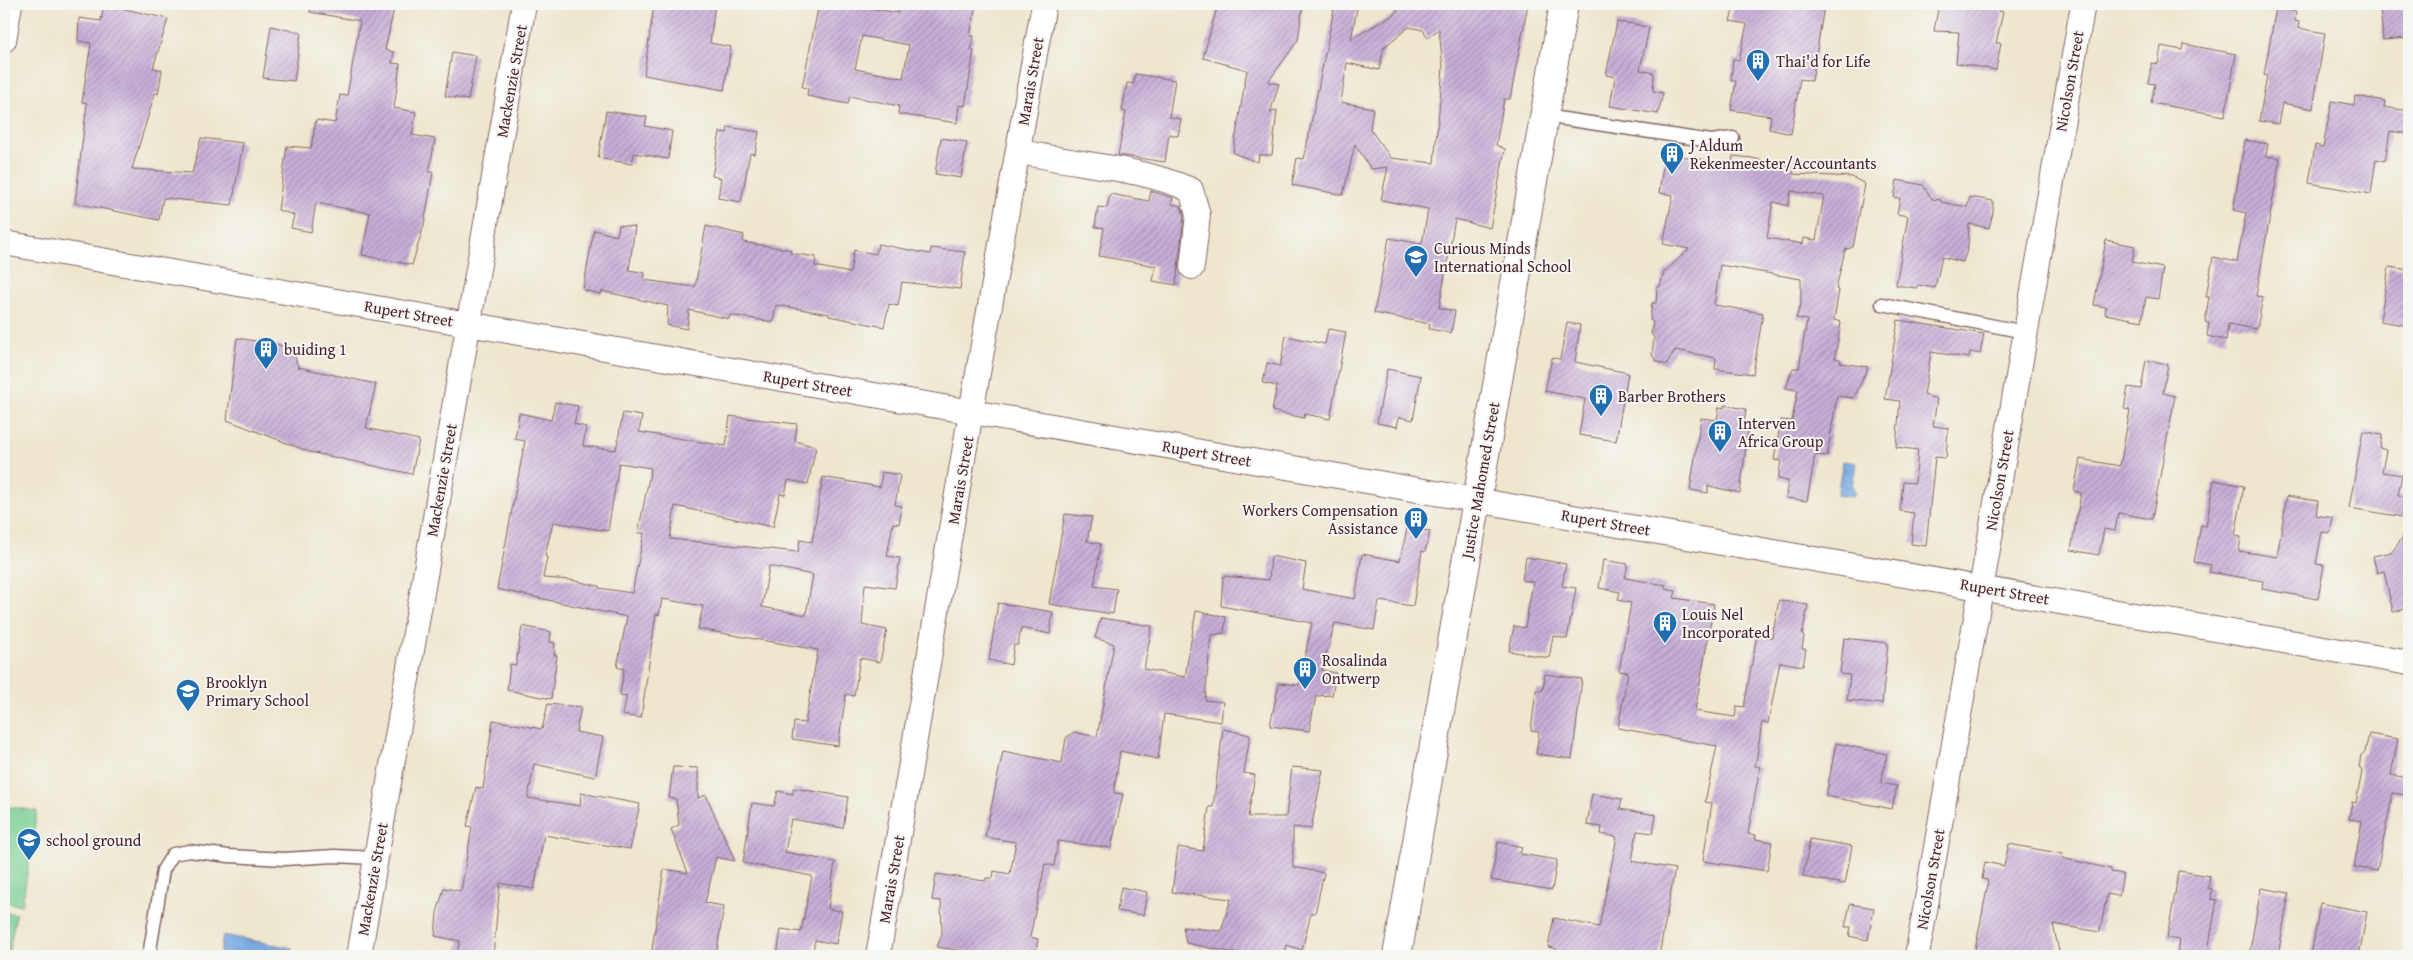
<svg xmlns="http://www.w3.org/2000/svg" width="2413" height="960" viewBox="0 0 2413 960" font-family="'Gentium Book Plus',serif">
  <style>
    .pitch { fill: #7bd094; stroke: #627860 }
    .water { fill: url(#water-ripples); stroke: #626488 }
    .building { fill: url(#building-hatch); fill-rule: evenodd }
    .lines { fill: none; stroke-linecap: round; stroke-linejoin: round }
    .service-casing { stroke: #836564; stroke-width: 15 }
    .minor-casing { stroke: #836564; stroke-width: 26 }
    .secondary-casing { stroke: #836564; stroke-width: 30 }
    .service { stroke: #fff; stroke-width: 12 }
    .minor { stroke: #fff; stroke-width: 24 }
    .secondary { stroke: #fff; stroke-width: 28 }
    .labels { text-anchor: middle; stroke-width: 4; stroke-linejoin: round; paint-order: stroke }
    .poi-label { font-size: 16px; fill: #4a1f2b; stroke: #f6f6f2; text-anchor: start }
    .street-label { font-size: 16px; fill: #4a1f2b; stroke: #f6f6f2 }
  </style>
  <defs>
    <pattern id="water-ripples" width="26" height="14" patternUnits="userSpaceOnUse" patternTransform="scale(1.25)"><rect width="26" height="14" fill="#79aae4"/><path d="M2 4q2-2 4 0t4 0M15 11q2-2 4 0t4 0" fill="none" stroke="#658ab9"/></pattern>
    <pattern id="building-hatch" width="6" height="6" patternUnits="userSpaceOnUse" patternTransform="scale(1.25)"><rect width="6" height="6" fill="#c8afd8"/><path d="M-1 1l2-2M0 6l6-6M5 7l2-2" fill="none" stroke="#a48eaf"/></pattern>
  </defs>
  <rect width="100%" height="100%" fill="#f6f6f2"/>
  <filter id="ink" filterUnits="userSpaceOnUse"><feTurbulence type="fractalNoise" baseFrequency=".02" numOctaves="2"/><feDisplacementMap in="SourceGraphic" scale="10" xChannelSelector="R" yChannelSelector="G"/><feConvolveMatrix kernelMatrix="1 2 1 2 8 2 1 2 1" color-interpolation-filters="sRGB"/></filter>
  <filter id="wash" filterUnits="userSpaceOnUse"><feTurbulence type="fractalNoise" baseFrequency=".0096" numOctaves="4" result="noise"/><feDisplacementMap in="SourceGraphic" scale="20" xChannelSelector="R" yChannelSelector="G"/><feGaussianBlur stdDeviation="1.12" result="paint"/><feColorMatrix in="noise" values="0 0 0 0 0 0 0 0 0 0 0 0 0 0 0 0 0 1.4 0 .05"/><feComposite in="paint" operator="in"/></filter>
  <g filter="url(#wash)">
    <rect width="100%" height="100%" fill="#eee6cd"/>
    <!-- pitch -->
    <path class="pitch" d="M4,806L37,811L22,905L4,902Z
      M4,912L16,914L8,956H4Z"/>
    <!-- water -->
    <path class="water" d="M1843,461L1856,463L1852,486L1855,493L1850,497L1837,495Z
      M223,935L292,948L290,956H220Z"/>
    <g id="blocks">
      <!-- building -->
      <path class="building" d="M104,4L168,19L153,68L162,70L158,94L155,93L132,169L192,173L201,138L243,143L232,205L163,198L159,220L75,203L87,103L82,102L91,43L78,41L79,18L101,21Z
        M311,4H395L385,50L394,52L392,63L400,64L394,108L416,112L412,135L435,139L429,172H433L424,225L412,265L362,255L370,213L316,203L311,232L291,228L294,215L278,210L287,146L311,148L316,120L335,123L340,95L347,96L360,21L310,12Z
        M654,4H715L710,43L731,47L724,90L644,75Z
        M819,4H848L898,13L899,4H976L970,36H974L971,50L974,51L965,106L959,105L957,123L898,114L899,106L850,96L848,104L807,96L808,88L802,87ZM862,36L909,45L903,78L855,69Z
        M1218,4H1303L1298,40L1268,82L1279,84L1270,113L1277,110L1272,155H1259L1258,162L1233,153L1247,70L1203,58Z
        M1335,4H1358L1351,39L1393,15L1403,4H1528L1510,99H1504L1496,145L1505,149L1490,228L1455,219L1439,308L1455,311L1451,333L1429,329L1430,324L1374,313L1389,238L1422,244L1428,209L1381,200L1388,167L1371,169L1355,144L1343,195L1292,185L1297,158L1304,159ZM1409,27L1423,30L1428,38L1439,29L1443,68L1434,163L1391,158L1370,129L1373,108L1341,102L1347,63L1379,70L1384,47Z
        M1735,4H1812L1824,6L1812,81L1800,79L1791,134L1769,129L1771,116L1731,110L1736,81H1731L1733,59L1739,60L1747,24L1730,21Z
        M1939,4H2001L1999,11L2003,12L1996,43H2001L1996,70L1956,63L1959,32L1934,31Z
        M2380,4H2409V38L2383,40Z
        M2276,8L2296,12L2295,21L2299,22L2298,28L2325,33L2313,109L2282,103L2278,124L2259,121L2267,76L2264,75Z
        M1617,22L1635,24L1649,28L1640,70L1654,73L1653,91L1663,93L1658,114L1610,106L1615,77L1606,75Z
        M271,26L301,33L294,81L263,78Z
        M2183,44L2236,54L2225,116L2151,103L2155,84L2148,83L2152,63L2158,64L2161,46L2182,50Z
        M452,52L476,56L468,100L445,96Z
        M1135,74L1175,80L1169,117L1181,119L1178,136L1169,134L1165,162L1118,155L1126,112L1122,111L1127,83L1134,84Z
        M2355,96L2385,101L2384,107L2409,111V134L2390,131L2385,161L2376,159L2371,194L2309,183L2315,145L2323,147L2332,101L2354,105Z
        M606,111L647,117L645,126L672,131L668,159L634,153L632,164L598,158Z
        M728,127L759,132L755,154L750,153L741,202L718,198L721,178L712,176L720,132L727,133Z
        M941,138L967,142L961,178L935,174Z
        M2245,140L2268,144L2266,156L2280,158L2256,296L2263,297L2257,329L2228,324L2226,340L2207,336L2209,323L2205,322L2209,297H2206L2213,257L2237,262L2246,213L2233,210Z
        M1665,153L1732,165L1733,156L1752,158L1794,168L1793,174L1852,177L1865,184L1853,247L1845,250L1836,289L1839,290L1834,320L1841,322L1835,358L1840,359L1841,363L1868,367L1854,398L1837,396L1827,456L1815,455L1807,501L1786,498L1788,481L1778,479L1781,461L1774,460L1781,420L1792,421L1798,390L1786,388L1793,368H1799L1807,320L1796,318L1801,304V279L1720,265L1714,305L1763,313L1753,374L1715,369L1716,358L1675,350L1666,365L1656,361L1652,355L1654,337L1651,334L1653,322L1650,320L1652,303H1656L1657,288L1660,286L1664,272L1689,249L1663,244L1673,195L1659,193ZM1791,191L1824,196L1816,240L1804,238L1803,244L1767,238L1773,202L1788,206Z
        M1897,180L1923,185L1932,199L1941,200V202L1967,207L1970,197L1993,201V213L1989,228L1969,224L1968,247L1963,262L1942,257L1935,288L1918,285L1916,288L1896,285L1908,216L1897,214L1900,198H1894Z
        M1151,191L1173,198L1172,204L1181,206L1184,216L1176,285L1153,281L1156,266L1099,256L1104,228L1095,227L1098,207L1107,208L1110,194L1149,201Z
        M619,225L635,227L629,270L645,273L644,280L695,287L706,226L744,235L743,242L791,250L790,253L816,257L815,266L850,273L854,250L876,254L878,244L930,254L931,248L965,252L960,289L902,282L898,306L889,304L884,327L829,316V314L776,305L773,322L730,315L729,319L689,310L687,329L667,325L668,306L602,291L601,294L583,290L594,230L617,236Z
        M2106,240L2135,246L2132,262L2163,268L2158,299L2146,297L2142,321L2105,314L2106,307L2094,305Z
        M2389,267L2409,270V326L2380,321Z
        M1898,320L1984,334L1980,354L1970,352L1969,358L1931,352L1924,395L1937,399L1933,426L1948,428L1946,458L1935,457L1926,546L1911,544L1914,513L1900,511L1903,482L1915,483L1918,450L1896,447L1900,401L1885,399Z
        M1567,323L1580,325L1575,362L1628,373L1616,441L1579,435L1585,399L1545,391L1552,358L1560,359Z
        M1328,329L1346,332L1330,419L1305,414L1304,418L1272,411L1277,386L1263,383L1267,363L1280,366L1286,336L1325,344Z
        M237,338L292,347L298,367L376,384L366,428L419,440L412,474L310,452L227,420Z
        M2146,360L2168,364L2163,393L2175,396L2152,519L2118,513L2115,531L2104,529L2099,555L2071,550L2081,493L2074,491L2080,459L2120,466L2130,410L2124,409L2128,387L2141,389Z
        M1387,369L1421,376L1413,420L1399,417L1397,427L1377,423Z
        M555,402L578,406L574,424L586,427L583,446L616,450L623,413L642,416L639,432L726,446L730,416L797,424L795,441L816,447L808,484L788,480L785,495L780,494L773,527L675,506L670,539L798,552L800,540L812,542L823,477L880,487L882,472L900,475L895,505L902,506L899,524L893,523L887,556L900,558L895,588L865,584L862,625L887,630L880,662L860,658L854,696L846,694L838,746L792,739L794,722L805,723L818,650L698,629L703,606L662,599L659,615L656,614L641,718L622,715L627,696L620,695L624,669L617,667L627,617L497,589L525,441L515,439L519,413L551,420ZM619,463L651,468L638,533H644L632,593L599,588V586L571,580L543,578L547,557L545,556L553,522L608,531ZM769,566L813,575L806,615L762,607Z
        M1724,405L1746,409L1743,429L1748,430L1740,493L1708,486V493L1690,490L1701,418L1717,420L1719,407L1724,408Z
        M2363,431L2382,435L2380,448L2386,450L2382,472L2402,475L2398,495L2409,497V518L2349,508Z
        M2214,480L2244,486L2235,536L2241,537L2239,551L2277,557L2287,496L2318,501L2316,515L2333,518L2330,533L2322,532L2316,564L2324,565L2318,599L2262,589L2263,581L2209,572L2211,565L2194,562L2201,525L2206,526Z
        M1065,514L1092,517L1087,541L1101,544L1094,586L1117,589L1113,614L1049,604Z
        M1407,528L1430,531L1425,552L1422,551L1413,606L1379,601L1374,630L1335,623L1322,670L1336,673L1332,695L1316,696L1309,731L1270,726L1279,683L1299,685L1312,623L1221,606L1223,576L1269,580L1271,556L1306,563L1302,589L1355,599L1362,554L1400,561Z
        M2409,528V608L2393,612L2384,571L2377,573L2373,556L2392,552Z
        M1526,557L1566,564L1562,586L1576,588L1567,639L1553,636L1549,658L1509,651L1514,626L1525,628L1533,582L1522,580Z
        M1603,560L1628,564L1625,578L1666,585L1665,589L1676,591L1674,598L1714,604L1695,711L1735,717L1737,706L1744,707L1757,635L1772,638L1779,600L1808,605L1802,635L1804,636L1802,649H1806L1803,666L1780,662L1768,723L1762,722L1756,762L1755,766L1760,767L1748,834L1756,835L1755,839L1772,842L1767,871L1703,861L1712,803L1705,802L1717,746L1618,728L1628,672L1619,671L1631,603L1618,600L1620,592L1599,588Z
        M998,603L1053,612L1050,634L1021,628L1018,645H1014L1011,665L989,660Z
        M1196,611L1226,617L1224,633L1211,635L1205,700L1223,702L1221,722L1164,714L1158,759L1120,751L1114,793L1123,794L1111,848L1058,841L1054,866L1045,864L1030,937L1038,939L1035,956H974V953L937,947L942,934L941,901L932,900L936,874L985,881L986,878H993L994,871L1010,874L1016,842L985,837L1003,751L1062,763L1066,738L1074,732L1097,737L1114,644L1095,638L1101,618L1152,626L1144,669L1185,677Z
        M522,626L551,632L550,642L555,643L554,655H557L551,699L507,690L510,664L516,665Z
        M1844,638L1888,643L1882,704L1847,700L1850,675L1840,674Z
        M1545,674L1582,679L1572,759L1536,754L1539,732L1531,731L1536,690H1543Z
        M548,704L581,707L576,732L603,737L595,777L534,764L528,798L580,806L581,793L640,804L630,849L544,835L534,889L500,883L493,956H456L460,941L435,936L437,913L444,888L461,891L472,827L467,826L476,787L483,789L493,720L542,729Z
        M1223,729L1250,735L1244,773L1255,775L1248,817H1286L1292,767L1323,770L1311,829L1293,827V867L1324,873L1315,913H1311L1302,950L1287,945L1284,956H1250L1186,943L1183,927L1221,931L1231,899L1172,892L1178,847L1203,851L1209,807H1213Z
        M2369,734L2398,739L2391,775L2409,778L2406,795L2393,793L2377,871L2354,867L2362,821L2349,819L2352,802L2356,803L2362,771L2359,767L2361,755L2365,752Z
        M1836,743L1887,754L1881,783L1897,786L1892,809L1826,796Z
        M673,767L698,768V798L706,795L735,861L716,857L705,903L724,906L716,956H651L664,869L688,873L671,829L679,825L676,799L669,798Z
        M793,788L848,797L843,828L791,819L785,852L835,862L828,909L842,911L836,944L815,940L812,956H777L781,929L801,932L812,876L743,863L752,803L774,806L778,791L793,794Z
        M1592,794L1622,799L1620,809L1656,815L1653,833L1637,831L1632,861L1675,869L1659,956H1555L1557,949L1548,947L1554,918L1599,927L1617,837L1601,834L1602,827L1587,825Z
        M1810,839L1852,846L1845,884L1803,877Z
        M1498,842L1522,847L1520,854L1557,860L1552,890L1491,880Z
        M2009,844L2063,854L2062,858L2111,869V872L2123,874L2119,896L2107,894L2100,932L2053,924L2060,956H2008L1975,950L1988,884L1987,880L1982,879L1985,862L2004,866Z
        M2179,871L2210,876L2208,888L2212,889L2211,899L2217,900L2207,956H2177L2180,940L2167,938Z
        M1121,887L1147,892L1143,915L1117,911Z
        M2261,888L2289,893L2278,956H2249Z
        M2320,903L2367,912L2359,956H2311Z
        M1850,904L1874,908L1868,940L1849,936L1851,927H1845Z"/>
    </g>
  </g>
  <g filter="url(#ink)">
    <use href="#blocks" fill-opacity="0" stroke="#836564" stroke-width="1"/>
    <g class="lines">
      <defs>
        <path id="service" d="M1544,116L1711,141L1733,138
          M1882,304L2025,332
          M149,956L163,870L173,854L189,851L229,856L284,859L334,856L376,858"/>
        <path id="minor" d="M4,40L10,4
          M1018,151C1075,165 1137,166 1191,190L1198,215L1192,267
          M4,243L2409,663
          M359,956L524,4
          M878,956L971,412L1044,4
          M1917,956L2083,4"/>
        <path id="secondary" d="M1397,956L1564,4"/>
      </defs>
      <!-- service casing -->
      <use href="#service" class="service-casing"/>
      <!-- minor casing -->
      <use href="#minor" class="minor-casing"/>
      <!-- secondary casing -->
      <use href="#secondary" class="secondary-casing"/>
      <!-- service -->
      <use href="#service" class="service"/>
      <!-- minor -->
      <use href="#minor" class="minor"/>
      <!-- secondary -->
      <use href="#secondary" class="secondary"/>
    </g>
  </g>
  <!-- icons -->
  <defs>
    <symbol id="building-pin" viewBox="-11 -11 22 30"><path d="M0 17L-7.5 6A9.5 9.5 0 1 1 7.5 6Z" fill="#1f6fb2" stroke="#f6f6f2"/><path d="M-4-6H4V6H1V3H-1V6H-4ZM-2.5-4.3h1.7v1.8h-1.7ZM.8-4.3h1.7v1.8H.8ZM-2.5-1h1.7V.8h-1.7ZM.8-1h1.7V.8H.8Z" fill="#fff"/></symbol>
    <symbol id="school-pin" viewBox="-11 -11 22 30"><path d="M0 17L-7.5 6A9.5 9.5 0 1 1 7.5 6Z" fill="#1f6fb2" stroke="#f6f6f2"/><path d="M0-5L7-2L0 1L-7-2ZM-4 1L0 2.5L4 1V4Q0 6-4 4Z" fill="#fff"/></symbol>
  </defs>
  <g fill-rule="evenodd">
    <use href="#building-pin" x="1744" y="47" width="28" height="38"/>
    <use href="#building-pin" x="1658" y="140" width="28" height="38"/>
    <use href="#school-pin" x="1402" y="243" width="28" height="38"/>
    <use href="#building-pin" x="252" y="335" width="28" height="38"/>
    <use href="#building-pin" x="1587" y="382" width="28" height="38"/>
    <use href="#building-pin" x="1706" y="418" width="28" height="38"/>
    <use href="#building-pin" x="1402" y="505" width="28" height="38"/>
    <use href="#building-pin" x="1651" y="609" width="28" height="38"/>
    <use href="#building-pin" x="1291" y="655" width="28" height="38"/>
    <use href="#school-pin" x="174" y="677" width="28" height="38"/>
    <use href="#school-pin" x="15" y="826" width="28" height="38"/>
  </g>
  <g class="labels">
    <!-- poi labels -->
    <g class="poi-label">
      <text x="1776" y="67">Thai'd for Life</text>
      <text x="1690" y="151">J Aldum<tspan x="1690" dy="18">Rekenmeester/Accountants</tspan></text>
      <text x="1434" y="254">Curious Minds<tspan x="1434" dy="18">International School</tspan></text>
      <text x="284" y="355">buiding 1</text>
      <text x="1618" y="402">Barber Brothers</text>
      <text x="1738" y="429">Interven<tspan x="1738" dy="18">Africa Group</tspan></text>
      <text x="1398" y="516" text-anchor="end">Workers Compensation<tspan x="1398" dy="18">Assistance</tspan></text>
      <text x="1682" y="620">Louis Nel<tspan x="1682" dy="18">Incorporated</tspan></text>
      <text x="1322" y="666">Rosalinda<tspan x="1322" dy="18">Ontwerp</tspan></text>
      <text x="206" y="688">Brooklyn<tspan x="206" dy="18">Primary School</tspan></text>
      <text x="46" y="846">school ground</text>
    </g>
    <!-- street labels -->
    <g class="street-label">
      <text transform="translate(511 81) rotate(-80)" y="6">Mackenzie Street</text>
      <text transform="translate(1030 81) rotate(-80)" y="6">Marais Street</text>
      <text transform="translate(2069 81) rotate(-80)" y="6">Nicolson Street</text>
      <text transform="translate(409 313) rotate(10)" y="6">Rupert Street</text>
      <text transform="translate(808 383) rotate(10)" y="6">Rupert Street</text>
      <text transform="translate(1207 453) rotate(10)" y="6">Rupert Street</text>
      <text transform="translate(441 480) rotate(-80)" y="6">Mackenzie Street</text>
      <text transform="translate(960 480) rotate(-80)" y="6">Marais Street</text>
      <text transform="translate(1480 480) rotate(-80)" y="6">Justice Mahomed Street</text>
      <text transform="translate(1999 480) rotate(-80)" y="6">Nicolson Street</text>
      <text transform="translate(1606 522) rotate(10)" y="6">Rupert Street</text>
      <text transform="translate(2005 591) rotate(10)" y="6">Rupert Street</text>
      <text transform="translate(372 879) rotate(-80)" y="6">Mackenzie Street</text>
      <text transform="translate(891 879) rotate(-80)" y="6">Marais Street</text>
      <text transform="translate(1930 879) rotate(-80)" y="6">Nicolson Street</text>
    </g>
  </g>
  <!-- margin -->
  <rect width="2413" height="960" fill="none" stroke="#f6f6f2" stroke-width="20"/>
</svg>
